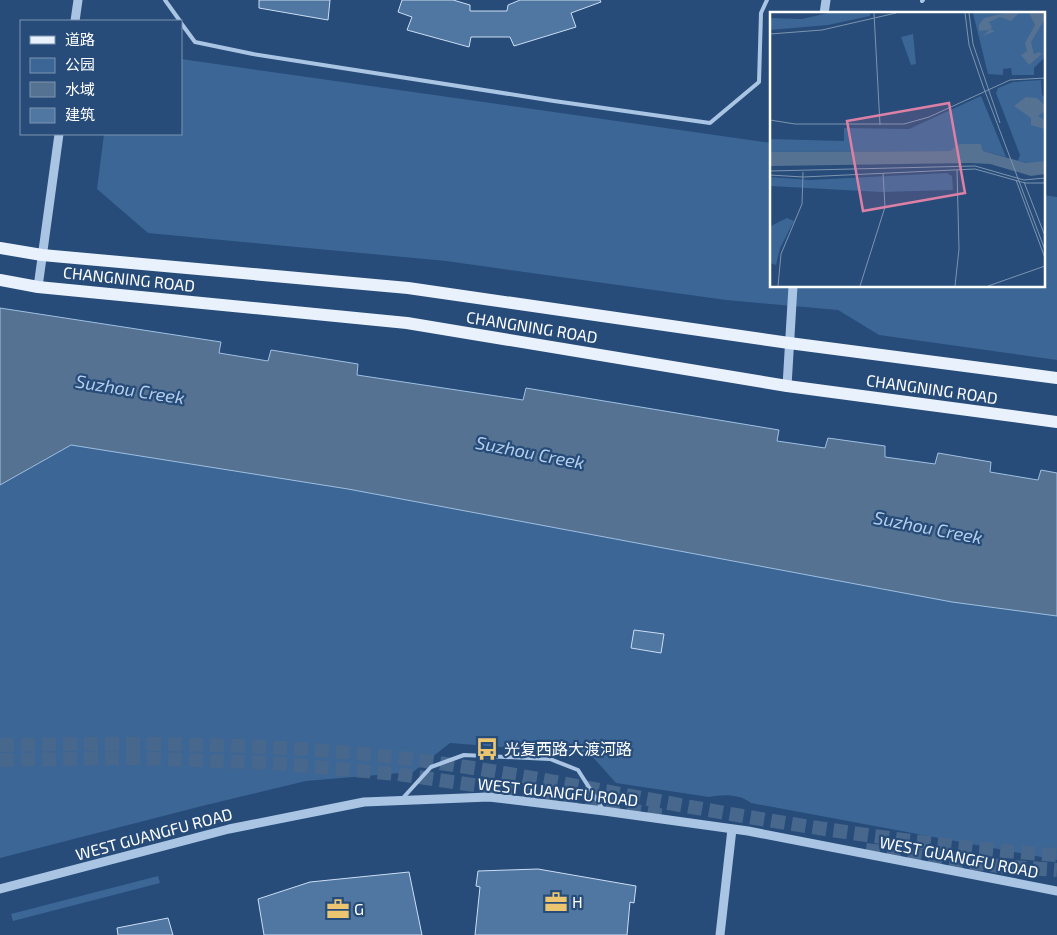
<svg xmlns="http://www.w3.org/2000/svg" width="1057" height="935" viewBox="0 0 1057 935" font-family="'Exo 2','Noto Sans SC',sans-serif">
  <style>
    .green { fill: #3b6696 }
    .water { fill: #567292; stroke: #9fc0e3 }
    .building { fill: #5076a2; stroke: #ccdef3 }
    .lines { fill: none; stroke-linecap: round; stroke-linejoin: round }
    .trunk-tunnel { stroke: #47678d; stroke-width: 14; stroke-dasharray: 14 7; stroke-linecap: butt }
    .service { stroke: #aac5e3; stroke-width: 4 }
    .tertiary { stroke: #aac5e3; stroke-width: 9 }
    .primary { stroke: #e9f1fc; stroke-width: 12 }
    .labels { text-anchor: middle; stroke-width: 4.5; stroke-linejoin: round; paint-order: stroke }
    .street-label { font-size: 16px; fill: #fff; stroke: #274c79 }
    .poi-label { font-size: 16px; fill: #fff; stroke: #274c79; text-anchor: start }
    .water-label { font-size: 18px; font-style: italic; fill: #b5cfeb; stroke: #274c79 }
    .inset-road { fill: none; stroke: #7d94af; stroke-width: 1 }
    .view { fill: #dd80a5; fill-opacity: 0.15; stroke: #dd80a5; stroke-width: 2.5 }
    .inset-edge { fill: none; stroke: #fff; stroke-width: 2.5 }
  </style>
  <rect width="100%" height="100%" fill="#274c79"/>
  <!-- green -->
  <path class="green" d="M181,59L771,143V286H1043V195L1057,197V360L879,335L838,310L726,300L446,261L148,233L97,189L104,134H181Z
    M71,445L348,489L952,602L1057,616V860L751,803C740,794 723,794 709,797L616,783L590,754L450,743L413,772L306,781L202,806L0,858V485Z
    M158,876L160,883L13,921L11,914Z"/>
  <!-- water -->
  <path class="water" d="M0,308L221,342L219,353L268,361L271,350L358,364L357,375L523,400L526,388L779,430L777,441L825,448L828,438L885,446V457L935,464L938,453L991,462L990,472L1038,480L1041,470L1057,473V616L952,602L348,489L71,445L0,485Z"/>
  <!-- building -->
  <path class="building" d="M259,0H330L328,20L259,8Z
    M402,0H453L470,5V11H507L508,5L520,0H600L601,2L571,13L576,27L514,46L510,37H471L469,47L407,30L412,17L398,12Z
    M634,630L664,634L661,653L631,648Z
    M538,869L636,886L634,903L630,902L627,935H475L480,887L476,886L478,871Z
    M409,872L422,935H264L258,899L310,882Z
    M168,918L173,935H118L117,928Z"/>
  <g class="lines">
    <!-- trunk-tunnel -->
    <path class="trunk-tunnel" d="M0,745C134,743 268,742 401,758C518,772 633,798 749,817C851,834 954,848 1057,855
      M0,760L130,758L272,763L398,774L543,795L665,816
      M866,850L999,866L1057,870"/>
    <!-- service -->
    <path class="service" d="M165,0L180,21
      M922,1L923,0
      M181,23L195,42L253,54L554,101L710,123L759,82L761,13L767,0
      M402,799L431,767L464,755L550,759L578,770L604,811"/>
    <!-- tertiary -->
    <path class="tertiary" d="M824,14L826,0
      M75,21L78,0
      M38,287L59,134
      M787,386L793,286
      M0,889L229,829L364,802L489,797L604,811L748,831L1057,891
      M720,935L732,829"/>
    <!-- primary -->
    <path class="primary" d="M0,248L42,255L408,288L789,343L1057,378
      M0,280L38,287L407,323L787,386L1057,422"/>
  </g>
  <!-- icons -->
  <defs>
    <symbol id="bus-bare" viewBox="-9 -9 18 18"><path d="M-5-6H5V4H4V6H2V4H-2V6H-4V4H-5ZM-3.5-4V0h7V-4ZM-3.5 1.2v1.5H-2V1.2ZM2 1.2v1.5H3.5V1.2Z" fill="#ebc570" stroke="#274c79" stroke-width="2.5" paint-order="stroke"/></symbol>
    <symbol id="office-bare" viewBox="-9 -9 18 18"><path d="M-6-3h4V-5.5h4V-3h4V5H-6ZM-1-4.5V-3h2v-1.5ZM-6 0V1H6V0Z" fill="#ebc570" stroke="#274c79" stroke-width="2.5" paint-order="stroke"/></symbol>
  </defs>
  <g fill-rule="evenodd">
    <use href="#bus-bare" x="471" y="733" width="32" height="32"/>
    <use href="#office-bare" x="540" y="886" width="32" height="32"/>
    <use href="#office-bare" x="322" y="893" width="32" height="32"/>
  </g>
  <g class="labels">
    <!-- street labels -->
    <g class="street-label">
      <text transform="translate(129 279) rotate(6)" y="6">CHANGNING ROAD</text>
      <text transform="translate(532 327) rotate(9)" y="6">CHANGNING ROAD</text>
      <text transform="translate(932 389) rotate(8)" y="6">CHANGNING ROAD</text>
      <text transform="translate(558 792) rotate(6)" y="6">WEST GUANGFU ROAD</text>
      <text transform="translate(154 834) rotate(-15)" y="6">WEST GUANGFU ROAD</text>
      <text transform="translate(959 857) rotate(11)" y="6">WEST GUANGFU ROAD</text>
    </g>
    <!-- poi labels -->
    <g class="poi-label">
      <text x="504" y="755">光复西路大渡河路</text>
      <text x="572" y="908">H</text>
      <text x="354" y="915">G</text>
    </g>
    <!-- water labels -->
    <g class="water-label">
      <text transform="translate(130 390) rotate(9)" y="6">Suzhou Creek</text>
      <text transform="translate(530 453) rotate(11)" y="6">Suzhou Creek</text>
      <text transform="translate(928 528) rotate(11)" y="6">Suzhou Creek</text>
    </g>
  </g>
  <!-- overview -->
  <g transform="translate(770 12)">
    <rect width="275" height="275" fill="#274c79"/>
    <path d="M58,1H100V4L58,13L0,18V6L32,7ZM203,1H275V45L264,56V63H242L241,56L233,57V63L218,62ZM143,22L146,52L141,53L131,25ZM271,68L272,83L275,85V149L262,152L248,149L250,143L226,81L228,76L243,70ZM211,84L236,145L213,139L211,133L189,132L181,139L0,140V127L74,129V116L139,117ZM177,161L182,164L183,178L111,180L0,174V165L40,168ZM17,206L24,209L10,236L6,253L0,251L1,214Z" fill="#3b6696"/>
    <path d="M235,1H249L241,9L230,5L219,10L222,15L220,17L225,19L213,24L219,18L209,19V13L214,6ZM259,1H275V7L261,30L264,42L269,40L272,42L259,53L251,43L257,39L255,31L265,13ZM256,85L267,86L275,94V99L268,104L275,108L274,117L261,113V106L244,94ZM189,132H211L213,139L256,151L275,149V162L261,164L220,152L200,151L0,154V140L180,139Z" fill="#567292"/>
    <path class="inset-road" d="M104,1L110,113M195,1L199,33L213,74L275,238M199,1L203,32L230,111M0,22L52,18L126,1M0,108L25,112H134L159,105L240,68L275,66M0,159L205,154L254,168L275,166M0,163L33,165L205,157L255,171H275M246,168L275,246M254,170L275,224M8,274L11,242L32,192L33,160M90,274L115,195L113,161M185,274L189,237L187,158M218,274L275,254"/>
    <path class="view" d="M179,91L195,181L93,199L77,109Z"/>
    <rect width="275" height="275" class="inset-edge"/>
  </g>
  <!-- legend -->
  <rect x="20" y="20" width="162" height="115" fill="#274c79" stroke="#7d94af"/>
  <rect x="30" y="36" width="25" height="8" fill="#e9f1fc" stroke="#7d94af"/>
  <text x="65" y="45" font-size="15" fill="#ffffff">道路</text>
  <rect x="30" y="58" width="25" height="15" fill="#3b6696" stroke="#7d94af"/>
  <text x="65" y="70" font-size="15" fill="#ffffff">公园</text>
  <rect x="30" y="82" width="25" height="15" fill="#567292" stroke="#7d94af"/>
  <text x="65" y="95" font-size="15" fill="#ffffff">水域</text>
  <rect x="30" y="108" width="25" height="15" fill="#5076a2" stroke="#7d94af"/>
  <text x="65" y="120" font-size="15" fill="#ffffff">建筑</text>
</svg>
